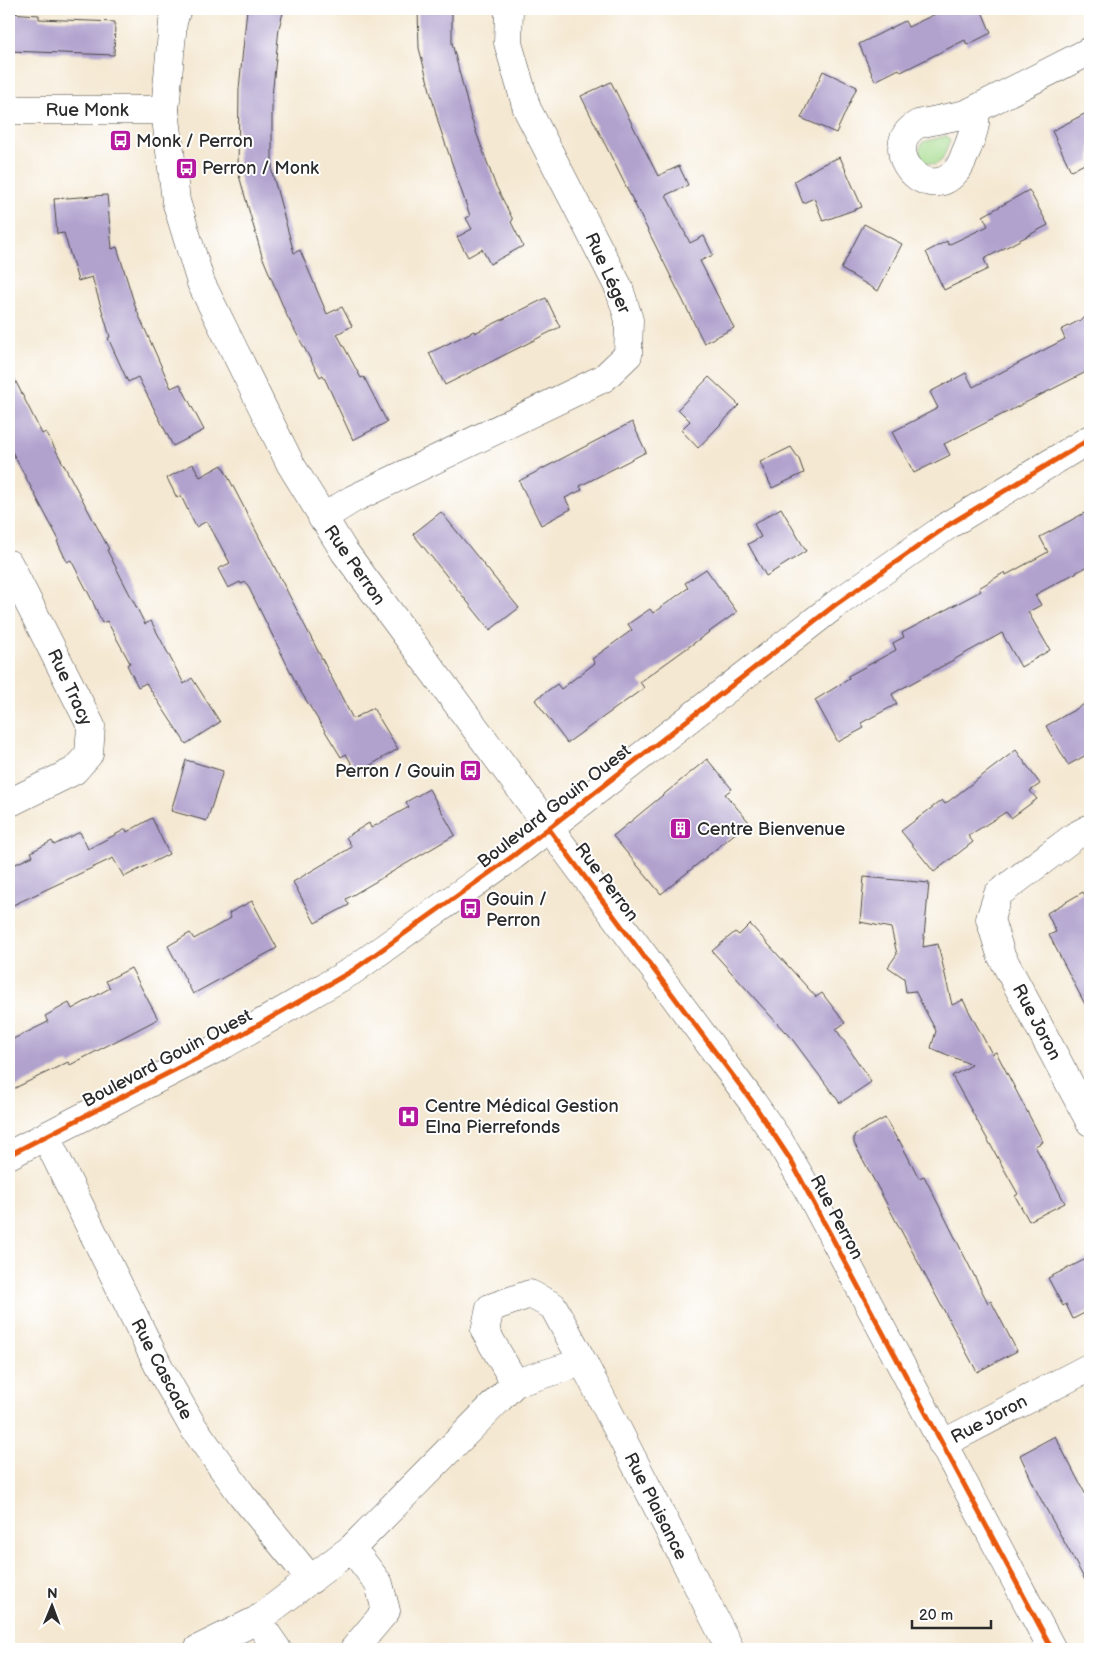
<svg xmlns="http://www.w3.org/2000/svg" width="1099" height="1658" viewBox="0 0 1099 1658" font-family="'Balsamiq Sans',sans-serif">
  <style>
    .grass { fill: #a5dc8d; stroke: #68845c }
    .building { fill: #b0a1cd }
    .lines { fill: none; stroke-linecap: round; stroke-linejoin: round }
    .minor-casing { stroke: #494744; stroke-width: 29 }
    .tertiary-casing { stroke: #494744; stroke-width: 29 }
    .minor { stroke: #fff; stroke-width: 28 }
    .tertiary { stroke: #fff; stroke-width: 28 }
    .cycleway-casing { stroke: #fff; stroke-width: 8 }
    .cycleway { stroke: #e8590c; stroke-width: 5 }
    .labels { text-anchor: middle; stroke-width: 4; stroke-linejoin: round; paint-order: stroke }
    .street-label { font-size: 18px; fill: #2b2b2b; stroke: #fff }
    .poi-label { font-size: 18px; fill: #2b2b2b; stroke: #fff; text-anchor: start }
  </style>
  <rect width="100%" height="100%" fill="#fff"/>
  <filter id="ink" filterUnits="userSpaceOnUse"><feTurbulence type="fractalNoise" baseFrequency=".02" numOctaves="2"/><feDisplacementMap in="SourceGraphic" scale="10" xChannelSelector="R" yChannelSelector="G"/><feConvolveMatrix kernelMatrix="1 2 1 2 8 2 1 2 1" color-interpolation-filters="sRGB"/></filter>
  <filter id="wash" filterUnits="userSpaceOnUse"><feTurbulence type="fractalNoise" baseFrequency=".0096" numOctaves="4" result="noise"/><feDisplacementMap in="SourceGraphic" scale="20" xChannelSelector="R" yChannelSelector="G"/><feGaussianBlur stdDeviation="1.12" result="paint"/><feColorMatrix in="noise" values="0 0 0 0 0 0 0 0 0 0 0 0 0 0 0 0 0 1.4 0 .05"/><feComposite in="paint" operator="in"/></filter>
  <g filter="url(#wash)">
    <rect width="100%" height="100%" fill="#f4e8d2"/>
    <!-- grass -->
    <path class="grass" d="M947,136L950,141L942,160L935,165L923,161L919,151L923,142Z"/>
    <g id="blocks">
      <!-- building -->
      <path class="building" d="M247,9H284L279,28L272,97V172L294,253L300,250L327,314L342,307L352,326L337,334L361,378L364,377L387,422L353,440L323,375L320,377L287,316L262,256L238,172L239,89Z
        M418,9H452V43L471,118L495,184L513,220L511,222L523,246L490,264L482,249L468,257L457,237L472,229L466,218L470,216L439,125L419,48Z
        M946,9H981L991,33L967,45L965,40L901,72L899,69L875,81L859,44L905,21L908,27Z
        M9,13L39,15V19L115,22L114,55L9,51Z
        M823,71L857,87L836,133L801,118Z
        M611,82L658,176L679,166L688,185L666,195L690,243L704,236L713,255L700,261L734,328L704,343L581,96Z
        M1090,111V161L1071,171L1052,131Z
        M840,157L862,207L823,221L814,198L803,203L794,181L821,165Z
        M1029,190L1048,225L984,259L988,269L944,290L926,252L947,241L948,245L988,226L983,216Z
        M107,195L112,249L117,247L136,309L171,388L180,384L204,430L173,446L138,377L128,382L108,338L110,337L92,277L78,281L64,233L57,234L54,199Z
        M864,224L902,244L878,291L841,269Z
        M546,298L560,327L445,385L429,353L474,331L475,333Z
        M1090,315V370L944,444L950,455L914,473L892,432L938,408L930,392L966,373L973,387L1065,339L1061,330Z
        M9,368L42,434L46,432L109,549L107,550L145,624L151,621L184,684L192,678L220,722L186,744L146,683L138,687L127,665L130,663L107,621L102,623L92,600L71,560L67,562L57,541L59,540L9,446Z
        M709,377L739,405L698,448L681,430L690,421L678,409Z
        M632,422L646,452L580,486L582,490L565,498L571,509L541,525L519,481Z
        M791,447L799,459L804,473L772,488L760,462Z
        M193,464L200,477L222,465L353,719L373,708L398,749L357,773L346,754L341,757L298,687L246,582L241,584L240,582L228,588L218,569L230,563L207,521L196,527L181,496L177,498L167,478Z
        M781,508L806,551L766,576L748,544L761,537L754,524Z
        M1090,510V565L1035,595L1041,605L1028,612L1050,650L1021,667L1002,633L892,694L897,704L861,723L864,728L838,742L815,700L849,679L848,676L896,650L893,643L904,637L902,633L981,591L979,588L1005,572L1006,575L1048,552L1040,537Z
        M441,512L519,608L490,630L413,534Z
        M706,569L737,612L640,682L644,688L567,743L535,700L557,684L561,689L595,663L592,659L632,630L628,624L650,609L653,613L670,601L688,588L685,583Z
        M1090,701V753L1068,765L1046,726Z
        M1016,750L1040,784L1030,791L1037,799L1011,818L1006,812L968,836L973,842L934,872L901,831L942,800L945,804Z
        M707,759L732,789L725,794L749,822L661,894L613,836Z
        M186,760L223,771L207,821L171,811Z
        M429,789L455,835L346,899L349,905L315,923L293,882L352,847L346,837L369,823L371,828L409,807L406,802Z
        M152,818L169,854L124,877L113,858L9,907V867L33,856L31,852L52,841L54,845L80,832L88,849L126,829L127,832Z
        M864,877L929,883L923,947L938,944L952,1005L963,1000L992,1054L996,1052L1043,1142L1035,1146L1065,1203L1029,1221L1015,1196L1018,1194L952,1076L972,1065L931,1048L936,1031L915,991L906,992L904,978L888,967L897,954L891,928L860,922Z
        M1083,892L1090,904V1014L1049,935L1056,932L1047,913Z
        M252,901L277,948L193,994L168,946L190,933L194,939L231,918L229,913Z
        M750,924L816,997L822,993L845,1023L836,1029L871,1082L840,1103L786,1031L785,1032L712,951L735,932L739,935Z
        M131,968L158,1019L70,1065L68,1062L9,1091V1041L48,1022L45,1016L69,1003L72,1009L110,988L106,981Z
        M885,1118L898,1141L899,1140L919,1178L924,1176L988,1303L991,1301L1017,1351L977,1372L854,1143V1135Z
        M1090,1257V1310L1073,1319L1066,1304L1063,1306L1048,1278Z
        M1055,1436L1090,1503V1589L1038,1494L1020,1455Z"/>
    </g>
  </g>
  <g filter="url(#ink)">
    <use href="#blocks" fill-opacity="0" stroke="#494744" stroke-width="1"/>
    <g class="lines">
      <defs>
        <path id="minor" d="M9,110H165
          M974,110C978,123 972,135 968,147C964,155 962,165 956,171C927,207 876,148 918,124L966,114L1090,51
          M322,518L353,499L604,378L628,355L629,320L619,288L527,109L508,43L509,9
          M9,564L91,726L89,754L74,771L9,803
          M1090,828L1075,836L998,894L990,919L1001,955L1090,1122
          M46,1137L159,1367L193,1427L242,1495L311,1580
          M515,1383L485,1331L490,1308L530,1294L553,1306L583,1362
          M942,1444L1090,1367
          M352,1548L379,1584L386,1611L354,1649
          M257,1620L277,1649
          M198,1649L257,1620L352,1548L515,1383L583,1362L730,1649"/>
        <path id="tertiary" d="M177,9L173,22L165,110L176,201L201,283L291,465L344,551L751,1100L780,1142L808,1190L1052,1649
          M9,1155L225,1044L352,971L513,856L835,605L950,524L1090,439"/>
      </defs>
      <!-- minor casing -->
      <use href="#minor" class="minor-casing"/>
      <!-- tertiary casing -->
      <use href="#tertiary" class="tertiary-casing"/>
      <!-- minor -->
      <use href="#minor" class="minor"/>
      <!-- tertiary -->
      <use href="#tertiary" class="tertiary"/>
      <defs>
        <path id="cycleway" d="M549,829L751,1100L790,1159L1052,1649
          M9,1155L225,1044L352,971L513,856L835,605L950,524L1090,439"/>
      </defs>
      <!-- cycleway casing -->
      <use href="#cycleway" class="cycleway-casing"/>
      <!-- cycleway -->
      <use href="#cycleway" class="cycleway"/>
    </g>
  </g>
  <!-- icons -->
  <defs>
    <symbol id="bus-square" viewBox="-11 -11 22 22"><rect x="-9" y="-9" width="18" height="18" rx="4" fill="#b5179e" stroke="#fff"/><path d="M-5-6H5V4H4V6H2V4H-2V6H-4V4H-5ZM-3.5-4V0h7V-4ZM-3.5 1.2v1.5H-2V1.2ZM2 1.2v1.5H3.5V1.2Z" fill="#fff"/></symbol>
    <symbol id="building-square" viewBox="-11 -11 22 22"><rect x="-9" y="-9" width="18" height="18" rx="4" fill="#b5179e" stroke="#fff"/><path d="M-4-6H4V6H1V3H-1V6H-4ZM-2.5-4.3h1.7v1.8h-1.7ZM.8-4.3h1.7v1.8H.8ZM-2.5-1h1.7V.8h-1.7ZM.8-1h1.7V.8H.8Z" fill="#fff"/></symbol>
    <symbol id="hospital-square" viewBox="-11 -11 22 22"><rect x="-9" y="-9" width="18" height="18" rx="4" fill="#b5179e" stroke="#fff"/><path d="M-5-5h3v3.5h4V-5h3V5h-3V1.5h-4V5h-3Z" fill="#fff"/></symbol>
  </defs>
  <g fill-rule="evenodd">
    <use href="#bus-square" x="108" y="128" width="25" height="25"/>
    <use href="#bus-square" x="174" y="156" width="25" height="25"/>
    <use href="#bus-square" x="458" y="758" width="25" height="25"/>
    <use href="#building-square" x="668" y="816" width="25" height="25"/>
    <use href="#bus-square" x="458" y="896" width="25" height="25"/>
    <use href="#hospital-square" x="396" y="1104" width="25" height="25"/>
  </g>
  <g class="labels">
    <!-- street labels -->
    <g class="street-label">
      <text x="87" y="116">Rue Monk</text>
      <text transform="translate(608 273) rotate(66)" y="6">Rue Léger</text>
      <text transform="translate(355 565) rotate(55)" y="6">Rue Perron</text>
      <text transform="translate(70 687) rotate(65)" y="6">Rue Tracy</text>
      <text transform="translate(554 806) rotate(-38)" y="6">Boulevard Gouin Ouest</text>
      <text transform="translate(607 882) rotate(53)" y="6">Rue Perron</text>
      <text transform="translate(1037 1022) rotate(62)" y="6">Rue Joron</text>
      <text transform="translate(167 1058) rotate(-28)" y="6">Boulevard Gouin Ouest</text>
      <text transform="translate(837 1217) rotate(62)" y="6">Rue Perron</text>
      <text transform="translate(162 1369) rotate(62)" y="6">Rue Cascade</text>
      <text transform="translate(989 1419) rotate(-28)" y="6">Rue Joron</text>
      <text transform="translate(656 1506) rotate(63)" y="6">Rue Plaisance</text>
    </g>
    <!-- poi labels -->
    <g class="poi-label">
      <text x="136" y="147">Monk / Perron</text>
      <text x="202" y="174">Perron / Monk</text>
      <text x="455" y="777" text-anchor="end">Perron / Gouin</text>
      <text x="697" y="835">Centre Bienvenue</text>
      <text x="486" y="905">Gouin /<tspan x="486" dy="21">Perron</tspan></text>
      <text x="425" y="1112">Centre Médical Gestion<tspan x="425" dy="21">Elna Pierrefonds</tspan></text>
    </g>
  </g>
  <!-- margin -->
  <rect width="1099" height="1658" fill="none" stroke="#fff" stroke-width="30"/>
  <!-- north arrow -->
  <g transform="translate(52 1606) rotate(1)" stroke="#ffffff" stroke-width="4" paint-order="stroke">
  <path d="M0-4L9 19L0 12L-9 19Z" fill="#2b2b2b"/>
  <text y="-8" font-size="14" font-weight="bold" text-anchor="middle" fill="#2b2b2b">N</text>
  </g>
  <!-- scale -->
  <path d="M912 1620v8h79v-8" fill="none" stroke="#2b2b2b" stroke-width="2.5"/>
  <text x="919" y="1620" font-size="15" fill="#2b2b2b" stroke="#ffffff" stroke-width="4" paint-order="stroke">20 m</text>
</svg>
